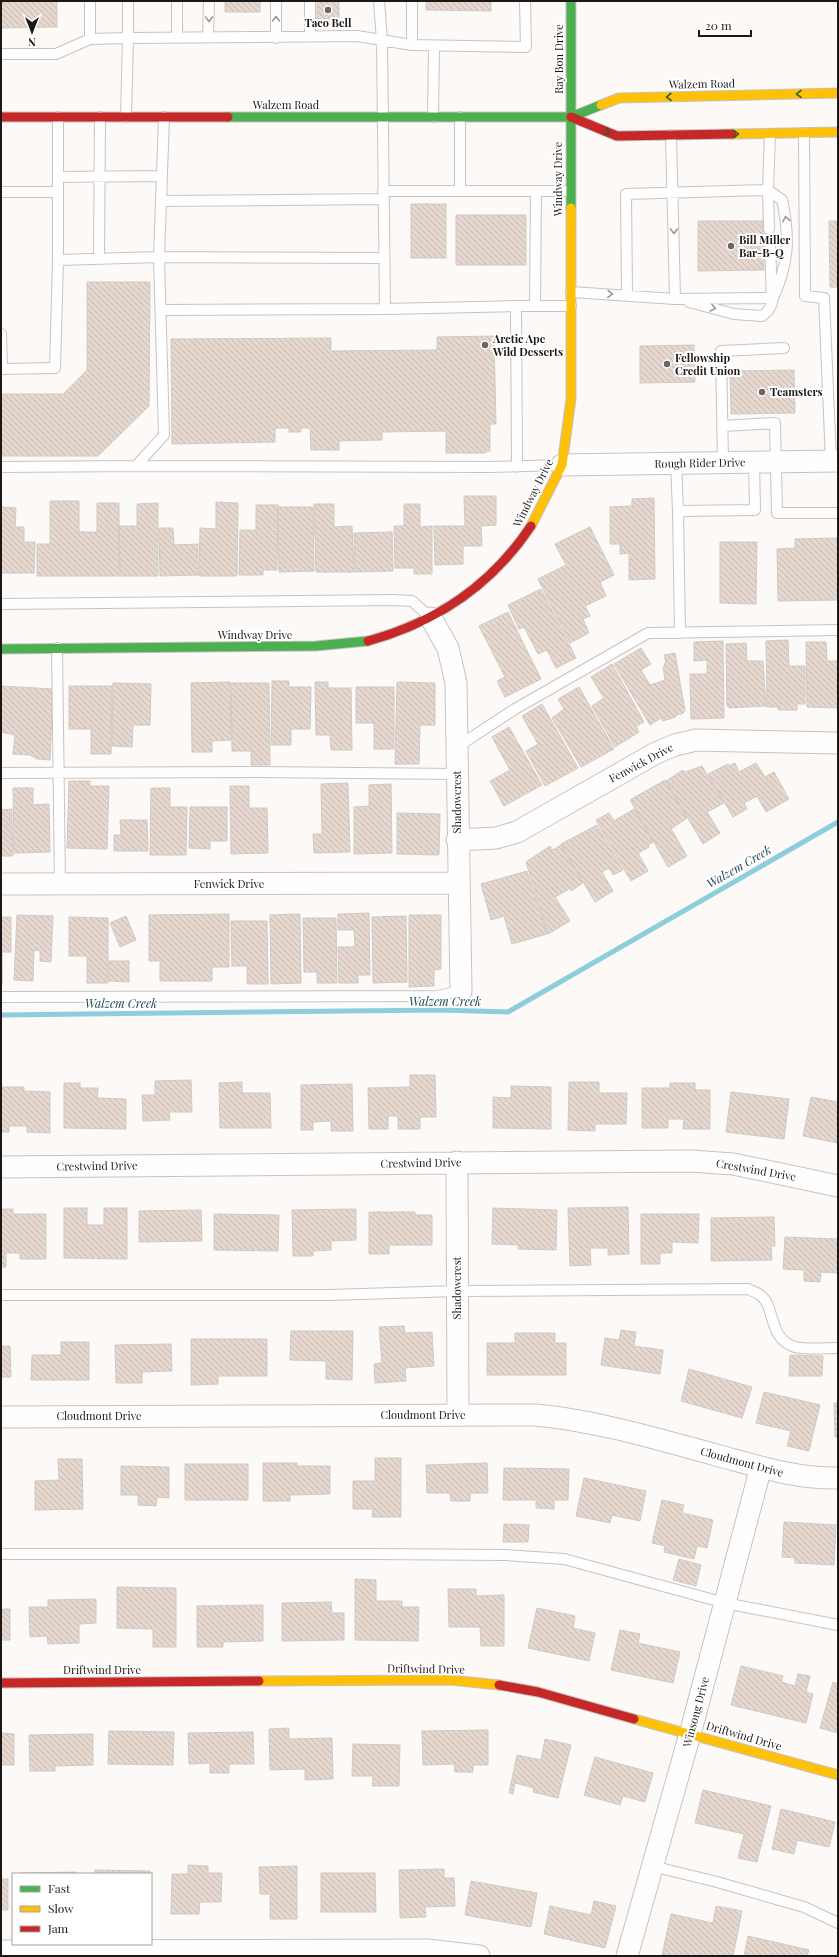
<svg xmlns="http://www.w3.org/2000/svg" width="839" height="1957" viewBox="0 0 839 1957" font-family="'Playfair Display',serif">
  <style>
    .lines { fill: none; stroke-linecap: round; stroke-linejoin: round }
    .stream { stroke: #8dcede; stroke-width: 5 }
    .building { fill: url(#building-back-hatch); stroke: #cdcac8 }
    .lane-casing { stroke: #c7c3c2; stroke-width: 12 }
    .street-casing { stroke: #c7c3c2; stroke-width: 23 }
    .fast-casing { stroke: #c7c3c2; stroke-width: 11 }
    .slow-casing { stroke: #c7c3c2; stroke-width: 11 }
    .jam-casing { stroke: #c7c3c2; stroke-width: 11 }
    .lane { stroke: #fffefe; stroke-width: 10 }
    .street { stroke: #fffefe; stroke-width: 21 }
    .fast { stroke: #4caf50; stroke-width: 9 }
    .slow { stroke: #ffc107; stroke-width: 9 }
    .jam { stroke: #c62828; stroke-width: 9 }
    .oneway { stroke: #989696 }
    .oneway2 { stroke: #315c30 }
    .poi-dot { fill: #6a6765; stroke: #fff; stroke-width: 1.5 }
    .labels { text-anchor: middle; stroke-width: 4; stroke-linejoin: round; paint-order: stroke }
    .poi-label { font-size: 11px; font-weight: bold; fill: #1b1816; stroke: #fff; text-anchor: start }
    .street-label { font-size: 11px; fill: #1b1816; stroke: #fff }
    .water-label { font-size: 12px; font-style: italic; fill: #1b4651; stroke: #fff }
  </style>
  <defs>
    <pattern id="building-back-hatch" width="6" height="6" patternUnits="userSpaceOnUse"><rect width="6" height="6" fill="#e6d7cf"/><path d="M-1 5l2 2M0 0l6 6M5-1l2 2" fill="none" stroke="#c5b8b1"/></pattern>
  </defs>
  <rect width="100%" height="100%" fill="#fdf9f7"/>
  <g class="lines">
    <!-- stream -->
    <path class="stream" d="M1,1015L440,1010L508,1012L838,822"/>
  </g>
  <!-- building -->
  <path class="building" d="M1,1H57V27L1,28Z
    M225,1H260V12H225Z
    M317,1H339V19H317Z
    M426,1H491V11L426,10Z
    M411,204H446V258H411Z
    M456,215H526V265H456Z
    M698,221H763L764,270L698,271Z
    M829,221H838V287H830Z
    M87,282H150L149,406L98,456H1V394H63L87,370Z
    M494,336L496,424H490V451H486V453H446V431L382,432V440L339,441V450H311L310,428H301V432H289V428H275V442L172,444L171,339L331,338V351L437,350V337Z
    M694,345L695,382L640,383V346Z
    M794,370L795,413L731,414L730,371Z
    M464,496H496V525L481,526L482,546H463V564L435,565L434,526H465Z
    M654,498L655,579L629,580V553L620,554V544H610V507L632,506V499Z
    M50,501H79V532H97V503H119V576H37V544H50Z
    M216,502L238,503L237,576H199L200,528L216,529Z
    M158,503V576H120L119,526H137V504Z
    M314,504H334V527L352,526L354,572H316Z
    M404,504H420V527L432,526V574H414V568H395L394,526H404Z
    M256,505H278L277,570H263V575H239L240,530H256Z
    M1,507L16,508L15,527H24V542H35L34,573H1Z
    M278,507H313L314,571L279,572Z
    M590,527L614,575L600,582L606,596L585,606L590,616L583,619L589,633L570,643L538,579L566,565L555,544Z
    M159,528H173L174,545L198,544V575L160,576Z
    M392,532L393,571L355,572L354,533Z
    M837,538L838,600L778,601L777,549L795,548V539Z
    M720,542H757L756,604L720,603Z
    M541,589L576,658L556,668L547,650L538,654L524,627L519,629L508,605Z
    M508,612L541,679L505,697L497,681L505,677L479,626Z
    M788,640L789,666H805V704H797V710H778V707H767L766,641Z
    M723,641L724,718L691,719L690,674H707V660L694,661V642Z
    M806,642H826L827,661H838V708L807,707Z
    M746,643L747,661H763L766,706L729,708V706H727L726,644Z
    M641,648L651,664L641,670L650,685L665,680L663,667H665L664,664L666,663L664,655L675,653L685,711L682,714L675,715L676,717L663,721L661,718L650,725L614,664Z
    M612,664L644,722L636,726L639,732L615,747L592,706L604,698L591,677Z
    M272,681H289V687H311L310,729H291V745H271Z
    M230,682L231,740L212,741V752H192L191,683Z
    M315,682H328V688H351L352,750H331L330,735H316Z
    M397,682L435,683V725H420L419,764H395Z
    M113,683L151,684L150,725H133L132,747L112,746Z
    M231,683H269L270,765H251V751H232Z
    M1,686L53,689L50,760L37,759L30,755L13,754L15,735L1,732Z
    M69,686H112L111,754H91V729H69Z
    M356,687H394V749H374V723H356Z
    M579,687L614,749L581,767L552,718L564,709L558,699Z
    M542,704L578,768L545,786L526,751L538,744L522,716Z
    M509,727L542,785L504,806L490,781L510,770L492,737Z
    M735,763L739,772L756,763L765,777L774,772L789,799L766,812L757,796L744,803L747,809L733,817L708,774L728,764L729,766Z
    M702,766L724,803L707,812L720,833L703,844L666,781L683,770L685,772Z
    M665,780L687,818L671,829L687,856L668,867L630,800Z
    M69,781H90V786H109L107,849L67,848Z
    M348,783L350,852L314,853L313,834H322L321,784Z
    M391,784L392,853L354,854V807L369,806V785Z
    M230,786H249V808H267L268,853L231,854Z
    M13,788H33V805L49,804L50,852L14,853Z
    M151,788H170V807H187L186,855H150Z
    M190,807H227V841H210V849L189,848Z
    M12,809V825H1V810Z
    M634,809L653,842L648,845L649,847L638,853L648,871L631,881L596,820L609,813L614,821Z
    M397,813L440,814L439,855L397,854Z
    M120,820H147L148,851H114V835H121Z
    M597,825L623,870L613,875L609,868L602,872L613,891L595,902L561,844Z
    M1,826H12L13,856H1Z
    M561,845L583,883L571,891V888L555,897L570,921L548,934L526,862L550,846L553,850Z
    M527,871L547,934L512,944L504,916L491,920L481,884Z
    M369,913L370,975H358V983H339L338,947H355L354,930H338V914Z
    M229,914V967H212V981H160V961H149V915Z
    M300,914L301,983L271,984L270,915Z
    M17,915L53,916L51,962L40,961V951L34,950L33,981L14,980Z
    M409,915H441V969L434,970V986L409,987Z
    M126,916L136,940L120,947L110,923Z
    M406,916L407,982L373,983L372,917Z
    M1,917H11V952H2V984Z
    M69,917L108,918V983H87V956H69Z
    M303,918H336L337,983H317V972H304Z
    M231,921H267L268,984H247V966H232Z
    M109,961H129V982L109,981Z
    M410,1075H435L436,1117H420V1129H398V1116H388V1129H369L368,1088L410,1087Z
    M191,1080L192,1112H169L170,1120L143,1121L142,1095H155V1081Z
    M242,1082V1093H270L271,1128H220L219,1083Z
    M569,1082H599V1093H627L626,1124H595V1131L568,1130Z
    M64,1083H80V1088H98L97,1098L126,1099V1129L64,1128Z
    M670,1083H695V1090H710V1129H683L684,1119H668V1128H642V1088H670Z
    M352,1084L353,1131H331V1121L313,1122V1130H301V1085Z
    M511,1086L551,1087V1129L493,1128V1097L511,1098Z
    M1,1087H24V1091L50,1092V1133L27,1132V1126H9V1132H1Z
    M731,1092L789,1099L784,1139L726,1132Z
    M811,1097L838,1102V1143L803,1136Z
    M628,1207L629,1254L608,1255V1248H590L591,1265L570,1266L568,1208Z
    M64,1208H87V1225H104V1208H127V1259L64,1258Z
    M493,1208L557,1210L556,1250L518,1249V1245L492,1244Z
    M1,1209H13V1214H46V1259H20V1253H6V1267H1Z
    M356,1209V1240L331,1241V1250L313,1251V1256H293L292,1210Z
    M201,1210L202,1241L139,1242V1211Z
    M369,1212H415V1215H432V1245H389V1254H369Z
    M214,1214L279,1215L278,1251L214,1250Z
    M641,1214H699L698,1243L672,1242V1253H660V1264H641Z
    M774,1217L775,1246H771L772,1260L711,1261V1218Z
    M785,1237L838,1239V1273L821,1272L820,1282L804,1281V1270L783,1269Z
    M404,1326L405,1333L432,1332L434,1366L405,1368L406,1381L375,1383L374,1364L382,1363L379,1327Z
    M621,1330L636,1332L634,1346L663,1350L660,1374L601,1365L605,1338L619,1340Z
    M291,1331H353L352,1380L326,1379V1361L290,1360Z
    M515,1333H555V1343H566V1375H487V1343H515Z
    M191,1339H267V1376H218V1384L191,1385Z
    M61,1342H89V1380H31L32,1355H61Z
    M171,1344L172,1371L142,1372V1383H116L115,1345Z
    M1,1346H10L11,1377H1Z
    M790,1355L823,1356L822,1376H789Z
    M689,1369L752,1387L742,1418L681,1401Z
    M764,1392L820,1405L809,1451L787,1446L791,1431L756,1423Z
    M834,1403H838V1437H835Z
    M375,1458H401V1517H372L373,1509H353V1481H375Z
    M58,1459H82L83,1509L35,1510V1481L59,1480Z
    M263,1463H297V1466H330V1494L290,1495V1501H263Z
    M487,1463L488,1493H470V1501H451L450,1493H427L426,1465Z
    M185,1464H248V1500H185Z
    M121,1466L169,1467V1498L157,1497L156,1506L138,1505V1495H121Z
    M504,1468L569,1469L568,1500H554V1509L536,1508V1500H503Z
    M584,1478L646,1491L640,1521L612,1515L610,1523L576,1516Z
    M662,1500L684,1505L682,1513L713,1520L707,1548L697,1546L694,1559L664,1552L665,1546L652,1543Z
    M784,1522L836,1525L834,1565L795,1563V1558L782,1557Z
    M504,1524L529,1525L528,1542H503Z
    M679,1559L701,1565L696,1586L673,1580Z
    M355,1579L376,1580V1601H402V1607H419L418,1641L355,1640Z
    M117,1587L176,1588V1647H153V1629L117,1628Z
    M448,1589H476V1596L504,1595V1646H481L480,1627H449Z
    M96,1599V1623L79,1624V1643L48,1644L47,1636L30,1637L29,1607H48V1600Z
    M331,1602L332,1613H344V1640L282,1641V1603Z
    M263,1605V1641L223,1642V1647H197V1606Z
    M537,1608L575,1616L573,1628L595,1633L589,1661L528,1648Z
    M1,1609H10V1640H1Z
    M620,1630L640,1634L638,1643L680,1652L673,1683L611,1670Z
    M741,1666L783,1676L781,1682L795,1686L798,1674L810,1676L806,1692L813,1694L806,1723L731,1705Z
    M833,1682L838,1684V1733L820,1728Z
    M289,1728V1739L332,1738L333,1779L305,1780V1769L270,1770L269,1729Z
    M488,1730V1765H473V1772H455L454,1764L423,1765L422,1731Z
    M109,1731L174,1732L173,1765L108,1764Z
    M253,1732L254,1764H229V1773H210V1763L189,1764L188,1733Z
    M1,1733L14,1734V1765H1Z
    M93,1734V1765L55,1766V1771H30L29,1735Z
    M545,1739L571,1745L558,1798L533,1792L534,1788L515,1783L513,1794L509,1793L517,1755L541,1760Z
    M353,1744L400,1745L399,1786H372L373,1776H352Z
    M595,1757L653,1773L645,1802L623,1796L620,1805L584,1795Z
    M703,1790L771,1806L757,1862L738,1858L744,1834L695,1823Z
    M781,1809L835,1822L829,1847L797,1840L794,1854L772,1849Z
    M188,1865L208,1866V1873H222L221,1902H200L199,1914H171L172,1874H188Z
    M297,1866V1919H270V1894H260L259,1867Z
    M444,1869V1878H454L455,1906L425,1907L426,1917L400,1918L399,1870Z
    M95,1870L150,1871V1874H95Z
    M77,1872V1874H20V1873Z
    M321,1873H375L376,1912H321Z
    M1,1879H8V1910H1Z
    M471,1881L537,1893L531,1927L465,1915Z
    M594,1901L616,1906L605,1948L544,1934L550,1906L591,1915Z
    M716,1906L742,1911L733,1956L662,1955L671,1914L713,1923Z
    M748,1936L809,1950L807,1956H744Z"/>
  <g class="lines">
    <defs>
      <path id="lane" d="M90,1V39
        M177,1V37
        M379,1L382,40L385,309L516,306
        M412,1V45
        M310,36V1
        M208,37L209,1
        M276,38V1
        M1,54H56L90,39L128,38V1
        M126,117L128,38L357,36L412,45L526,47L525,1
        M433,117L434,46
        M460,117V191
        M804,133L805,296L824,298L831,461
        M671,135L675,299
        M58,177L162,176
        M768,190L769,229
        M383,191H570
        M1,192H58
        M161,201L383,199
        M99,259L100,117
        M58,260V117
        M571,292L675,299L773,298C789,263 790,237 782,200L768,190
        M627,295L626,194L768,190L770,134
        M689,302L734,314L762,316L768,311L772,303L770,241
        M535,306L536,191
        M161,310L385,309
        M1,334L2,369
        M1,369L55,368L58,260L159,257L164,117
        M722,426L775,423L777,513H838
        M676,463L678,511L755,510L754,462
        M723,463L721,351L784,348
        M136,466L488,467L562,465
        M1,467L136,466L164,435L159,257L384,258
        M517,467L516,306H571
        M678,511L680,633
        M1,604L393,600L412,601L431,618
        M57,648L60,884
        M457,747L515,709L648,633L838,630
        M1,773L257,772L457,774
        M1,997L437,996L461,991
        M1,1295H330L457,1291L748,1289C752,1291 756,1292 760,1295C776,1306 767,1338 795,1347C805,1350 826,1348 838,1348
        M1,1554H371L505,1555L564,1559L725,1603L838,1625
        M652,1866L717,1882L804,1907L838,1923"/>
      <path id="street" d="M562,465L838,461
        M431,618L448,648L456,683L461,991
        M457,840L496,838L517,832L656,753L675,745L696,740L838,743
        M1,884L458,883
        M457,1162L458,1414
        M1,1167L691,1161L733,1164L838,1186
        M1,1417L536,1415C598,1421 657,1439 716,1455C757,1466 796,1479 838,1478
        M1,1951L427,1950L479,1956
        M627,1956L690,1734L761,1467"/>
      <path id="fast" d="M571,1V208
        M228,117H571L601,105
        M1,649L316,646L368,641"/>
      <path id="slow" d="M601,105L619,98L838,93
        M732,134L838,132
        M531,526L562,465L571,399V208
        M259,1681L450,1680L499,1685
        M634,1719L838,1775"/>
      <path id="jam" d="M1,117H228
        M571,117L617,136L732,134
        M368,641C437,622 491,586 531,526
        M1,1683L259,1681
        M499,1685L538,1692L634,1719"/>
    </defs>
    <!-- lane casing -->
    <use href="#lane" class="lane-casing"/>
    <!-- street casing -->
    <use href="#street" class="street-casing"/>
    <!-- fast casing -->
    <use href="#fast" class="fast-casing"/>
    <!-- slow casing -->
    <use href="#slow" class="slow-casing"/>
    <!-- jam casing -->
    <use href="#jam" class="jam-casing"/>
    <!-- lane -->
    <use href="#lane" class="lane"/>
    <!-- street -->
    <use href="#street" class="street"/>
    <!-- fast -->
    <use href="#fast" class="fast"/>
    <!-- slow -->
    <use href="#slow" class="slow"/>
    <!-- jam -->
    <use href="#jam" class="jam"/>
  </g>
  <!-- one-way arrows -->
  <defs><path id="oneway-chevron" d="M-2-3.5L2.5 0L-2 3.5" fill="none" stroke-width="1.6" stroke-linecap="round" stroke-linejoin="round"/></defs>
  <g class="oneway">
    <use href="#oneway-chevron" transform="translate(209 19) rotate(90)"/>
    <use href="#oneway-chevron" transform="translate(276 19) rotate(-90)"/>
    <use href="#oneway-chevron" transform="translate(786 219) rotate(-100)"/>
    <use href="#oneway-chevron" transform="translate(674 231) rotate(89)"/>
    <use href="#oneway-chevron" transform="translate(610 294) rotate(2)"/>
    <use href="#oneway-chevron" transform="translate(713 308) rotate(14)"/>
  </g>
  <g class="oneway2">
    <use href="#oneway-chevron" transform="translate(799 94) rotate(179)"/>
    <use href="#oneway-chevron" transform="translate(669 97) rotate(179)"/>
    <use href="#oneway-chevron" transform="translate(607 132) rotate(22)"/>
    <use href="#oneway-chevron" transform="translate(736 134) rotate(-1)"/>
  </g>
  <!-- markers -->
  <g class="poi-dot">
    <circle cx="328" cy="10" r="4"/>
    <circle cx="731" cy="246" r="4"/>
    <circle cx="485" cy="345" r="4"/>
    <circle cx="667" cy="364" r="4"/>
    <circle cx="762" cy="392" r="4"/>
  </g>
  <g class="labels">
    <!-- poi labels -->
    <g class="poi-label">
      <text x="328" y="27" text-anchor="middle">Taco Bell</text>
      <text x="739" y="244">Bill Miller<tspan x="739" dy="13">Bar-B-Q</tspan></text>
      <text x="493" y="343">Arctic Ape<tspan x="493" dy="13">Wild Desserts</tspan></text>
      <text x="675" y="362">Fellowship<tspan x="675" dy="13">Credit Union</tspan></text>
      <text x="770" y="396">Teamsters</text>
    </g>
    <!-- street labels -->
    <g class="street-label">
      <text transform="translate(559 59) rotate(-90)" y="4">Ray Bon Drive</text>
      <text transform="translate(702 84) rotate(-1)" y="4">Walzem Road</text>
      <text x="286" y="109">Walzem Road</text>
      <text transform="translate(558 179) rotate(-90)" y="4">Windway Drive</text>
      <text transform="translate(700 463) rotate(-1)" y="4">Rough Rider Drive</text>
      <text transform="translate(533 493) rotate(-63)" y="4">Windway Drive</text>
      <text x="255" y="639">Windway Drive</text>
      <text transform="translate(641 763) rotate(-28)" y="4">Fenwick Drive</text>
      <text transform="translate(457 802) rotate(-90)" y="4">Shadowcrest</text>
      <text x="229" y="888">Fenwick Drive</text>
      <text transform="translate(421 1163) rotate(-1)" y="4">Crestwind Drive</text>
      <text transform="translate(97 1166) rotate(-1)" y="4">Crestwind Drive</text>
      <text transform="translate(756 1170) rotate(10)" y="4">Crestwind Drive</text>
      <text transform="translate(457 1288) rotate(-90)" y="4">Shadowcrest</text>
      <text x="423" y="1419">Cloudmont Drive</text>
      <text x="99" y="1420">Cloudmont Drive</text>
      <text transform="translate(742 1462) rotate(15)" y="4">Cloudmont Drive</text>
      <text transform="translate(426 1669) rotate(1)" y="4">Driftwind Drive</text>
      <text x="102" y="1674">Driftwind Drive</text>
      <text transform="translate(696 1712) rotate(-75)" y="4">Winsong Drive</text>
      <text transform="translate(744 1736) rotate(16)" y="4">Driftwind Drive</text>
    </g>
    <!-- water labels -->
    <g class="water-label">
      <text transform="translate(739 867) rotate(-30)" y="4">Walzem Creek</text>
      <text x="445" y="1006">Walzem Creek</text>
      <text x="121" y="1008">Walzem Creek</text>
    </g>
  </g>
  <!-- border -->
  <rect width="839" height="1957" fill="none" stroke="#1b1816" stroke-width="4"/>
  <!-- legend -->
  <rect x="12" y="1873" width="140" height="72" fill="#ffffff" stroke="#a4a3a2"/>
  <rect x="20" y="1886" width="20" height="6" fill="#4caf50" stroke="#a4a3a2"/>
  <text x="48" y="1893" font-size="12" fill="#1b1816">Fast</text>
  <rect x="20" y="1906" width="20" height="6" fill="#ffc107" stroke="#a4a3a2"/>
  <text x="48" y="1913" font-size="12" fill="#1b1816">Slow</text>
  <rect x="20" y="1926" width="20" height="6" fill="#c62828" stroke="#a4a3a2"/>
  <text x="48" y="1933" font-size="12" fill="#1b1816">Jam</text>
  <!-- north arrow -->
  <g transform="translate(32 32) rotate(180)" stroke="#ffffff" stroke-width="3" paint-order="stroke">
  <path d="M0-3L7 15L0 10L-7 15Z" fill="#1b1816"/>
  <text y="-6" font-size="11" font-weight="bold" text-anchor="middle" fill="#1b1816">N</text>
  </g>
  <!-- scale -->
  <path d="M699 30v6h52v-6" fill="none" stroke="#1b1816" stroke-width="2"/>
  <text x="705" y="30" font-size="12" fill="#1b1816" stroke="#ffffff" stroke-width="3" paint-order="stroke">20 m</text>
</svg>
